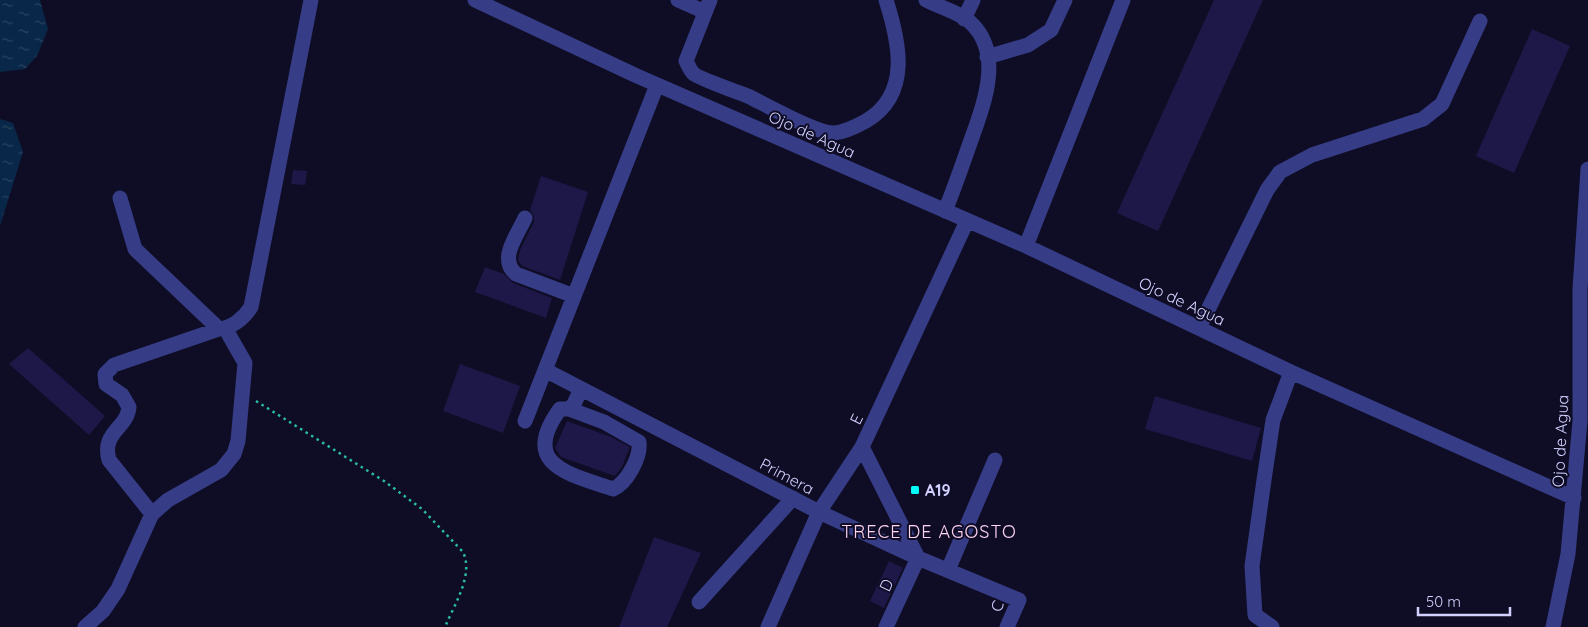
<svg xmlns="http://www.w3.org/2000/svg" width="1588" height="627" viewBox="0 0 1588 627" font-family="Quicksand,sans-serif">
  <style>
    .water { fill: url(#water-ripples) }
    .building { fill: #1d1847 }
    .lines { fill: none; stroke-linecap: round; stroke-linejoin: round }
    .path { stroke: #29bca3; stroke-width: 2.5; stroke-dasharray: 2.5 4; stroke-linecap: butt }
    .minor { stroke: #363c86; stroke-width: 15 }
    .poi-dot { fill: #00fcfa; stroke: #0f0d25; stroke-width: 2 }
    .labels { text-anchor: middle; stroke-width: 4; stroke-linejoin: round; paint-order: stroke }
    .street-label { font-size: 16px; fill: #d2d1ff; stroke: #0f0d25 }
    .poi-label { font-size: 16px; font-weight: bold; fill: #d2d1ff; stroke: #0f0d25; text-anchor: start }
    .neighbourhood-label { font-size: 18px; letter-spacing: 1px; fill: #ffd3f4; stroke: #0f0d25 }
  </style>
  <defs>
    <pattern id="water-ripples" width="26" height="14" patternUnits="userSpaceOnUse" patternTransform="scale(1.25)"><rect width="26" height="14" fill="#092748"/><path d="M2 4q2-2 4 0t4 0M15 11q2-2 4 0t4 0" fill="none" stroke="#2c4563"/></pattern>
  </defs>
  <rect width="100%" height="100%" fill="#0f0d25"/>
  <!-- water -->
  <path class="water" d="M0,0H40L48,29L37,56L25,69L0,72Z
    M0,119L13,123L23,152L0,226Z"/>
  <!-- building -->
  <path class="building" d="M1214,0H1263L1158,231L1117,213Z
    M1532,29L1570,46L1514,173L1476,156Z
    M293,170L307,171L305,185L291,184Z
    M541,176L588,192L560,280L522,266L518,260L520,250L534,222V217L530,210Z
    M485,267L504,274L513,283L552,298L546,318L475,292Z
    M28,348L105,416L89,435L9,364Z
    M460,364L520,386L503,433L443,411Z
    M1155,396L1261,428L1252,461L1145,429Z
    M567,421L611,437L630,447L622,467L615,476L561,457L555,448Z
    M654,537L701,553L667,627H619Z
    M889,561L903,568L884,608L870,601Z"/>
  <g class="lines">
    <!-- path -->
    <path class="path" d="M256,401L384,481L422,509L463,552C474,575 454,605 445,627"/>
    <!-- minor -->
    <path class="minor" d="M475,0L637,76L1026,246L1291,372L1574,498
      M678,0L705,12
      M710,0L686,61C688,64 690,71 694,74C698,78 740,93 750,97C768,106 817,134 834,133C845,132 857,126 866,121C912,94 899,41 886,0
      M926,0C939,7 959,12 970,22C1005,54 983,106 970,143C962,166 954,189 945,211
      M964,19L973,0
      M987,57L1028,45L1051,30L1065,0
      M120,198L135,249L219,329
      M525,218C517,236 498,259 516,274L574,296
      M1026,246L1123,0
      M1199,328L1267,190L1280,172L1312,155L1423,119L1442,104L1480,21
      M545,370L819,512L918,558L1019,600L1007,627
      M569,409L604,422L639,442C641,457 627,483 613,489C569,474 519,465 560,409H569L574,404L581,389
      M525,421L657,85
      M862,447L918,558
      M152,514L109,460C101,432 127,429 129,407L122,395L106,384L105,374L114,365L219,329C232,328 244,318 251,307L311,0
      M948,570L995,460
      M699,602L793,498
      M85,627L103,611L118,589L152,514L168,500L221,470L234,454L238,441L245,363L225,328
      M768,627L819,512L862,447L967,221
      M886,627L918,558
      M1272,627L1255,615L1252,566L1264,480L1273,420L1291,372
      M1553,627L1568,554L1580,421V289L1588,169"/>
  </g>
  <!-- markers -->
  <rect class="poi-dot" x="910" y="485" width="10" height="10" rx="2.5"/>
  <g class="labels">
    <!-- street labels -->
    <g class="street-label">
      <text transform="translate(812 134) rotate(24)" y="6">Ojo de Agua</text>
      <text transform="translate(1182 301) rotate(25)" y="6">Ojo de Agua</text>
      <text transform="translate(856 419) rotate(-64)" y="6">E</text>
      <text transform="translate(1560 441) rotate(-87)" y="6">Ojo de Agua</text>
      <text transform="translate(787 476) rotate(28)" y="6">Primera</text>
      <text transform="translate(886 585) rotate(-65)" y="6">D</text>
      <text transform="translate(997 606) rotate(-66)" y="6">C</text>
    </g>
    <!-- poi labels -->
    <g class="poi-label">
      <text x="925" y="496">A19</text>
    </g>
    <!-- neighbourhood labels -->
    <g class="neighbourhood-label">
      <text x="929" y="538">TRECE DE AGOSTO</text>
    </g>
  </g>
  <!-- scale -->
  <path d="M1418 607v8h92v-8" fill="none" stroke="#d2d1ff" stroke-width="2.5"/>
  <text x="1426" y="607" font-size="15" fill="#d2d1ff" stroke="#0f0d25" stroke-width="4" paint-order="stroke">50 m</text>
</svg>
